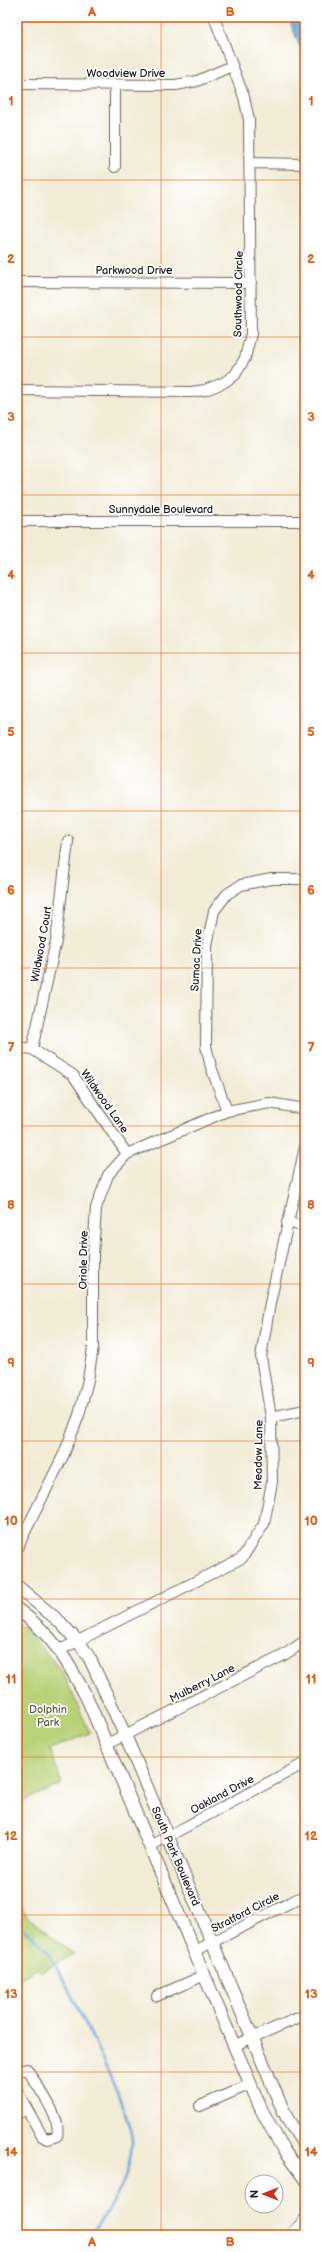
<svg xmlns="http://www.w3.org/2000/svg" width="322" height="2252" viewBox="0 0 322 2252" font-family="'Balsamiq Sans',sans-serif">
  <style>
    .green { fill: #b8d278; stroke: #6a774a }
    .water { fill: #68a5d9; stroke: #42607a }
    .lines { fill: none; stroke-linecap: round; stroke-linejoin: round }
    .stream { stroke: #68a5d9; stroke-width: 2.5 }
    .minor-casing { stroke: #67655d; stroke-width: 12 }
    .tertiary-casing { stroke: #67655d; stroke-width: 14 }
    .minor { stroke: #fff; stroke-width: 10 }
    .tertiary { stroke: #fff; stroke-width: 12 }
    .grid { fill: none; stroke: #e8590c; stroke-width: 1; stroke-opacity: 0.55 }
    .labels { text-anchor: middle; stroke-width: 3.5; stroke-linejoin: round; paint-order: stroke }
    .street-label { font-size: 11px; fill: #1c1c1c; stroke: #fff }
    .park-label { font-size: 11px; fill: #535c3c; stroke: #fff }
    .neatline { fill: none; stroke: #e8590c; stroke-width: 1.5 }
    .grid-label { font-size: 13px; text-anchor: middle; font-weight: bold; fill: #e8590c }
  </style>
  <rect width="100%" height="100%" fill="#fff"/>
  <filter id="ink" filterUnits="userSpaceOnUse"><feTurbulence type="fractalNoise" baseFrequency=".025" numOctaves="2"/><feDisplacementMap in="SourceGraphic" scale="8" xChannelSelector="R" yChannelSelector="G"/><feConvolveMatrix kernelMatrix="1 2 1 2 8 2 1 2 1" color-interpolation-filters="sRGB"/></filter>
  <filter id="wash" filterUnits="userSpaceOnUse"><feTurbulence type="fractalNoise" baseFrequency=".012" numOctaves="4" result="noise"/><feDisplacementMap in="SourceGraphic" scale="16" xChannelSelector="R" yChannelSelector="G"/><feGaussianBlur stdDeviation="0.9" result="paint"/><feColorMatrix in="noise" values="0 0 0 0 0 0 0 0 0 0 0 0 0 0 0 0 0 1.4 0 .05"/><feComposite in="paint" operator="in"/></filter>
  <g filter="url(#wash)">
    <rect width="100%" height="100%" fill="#f2ecd7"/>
    <!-- green -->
    <path class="green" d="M17,1623L27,1631L63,1672L90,1733L50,1749L62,1784L17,1804Z
      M17,1904L30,1919L74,1954L40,1973L37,1969L17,1980Z"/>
    <!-- water -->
    <path class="water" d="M288,17H305V60Z"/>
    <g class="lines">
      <!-- stream -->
      <path class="stream" d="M17,1924C26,1932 39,1940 46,1950C64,1976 134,2117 132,2143C130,2179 112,2208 90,2235"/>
    </g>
  </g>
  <g filter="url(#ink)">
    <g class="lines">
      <defs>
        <path id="minor" d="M17,84L176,85L197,81L232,66
          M251,163L305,164
          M115,167V84
          M17,282L251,283
          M17,390L191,392L205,390L223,383L235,375L245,358L251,334L249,120L244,97L214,17
          M17,521H305
          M17,1047L32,1049L73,1075L127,1154
          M32,1049L56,941L68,841
          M227,1111L211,1067L206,1046L207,945L214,911L227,894L241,885L271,879H305
          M287,1222L305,1227
          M271,1417L305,1410
          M17,1548L64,1454L79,1415L88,1380L93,1347V1254L96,1208L108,1175L127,1154L227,1111L269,1103L305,1109
          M60,1650L242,1558L264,1524L272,1482L271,1417L261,1357L270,1303L305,1147
          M107,1744L284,1655L305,1641
          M150,1846L305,1763
          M195,1951L305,1895
          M157,1996L205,1975
          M235,2045L305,2015
          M17,2072L27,2069C37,2086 62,2117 57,2136L47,2139L42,2136L17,2091
          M200,2106L251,2084
          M17,2114L27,2109
          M291,2235L305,2219"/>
        <path id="tertiary" d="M17,1586L60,1622L81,1645L90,1659L125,1735L279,2101L288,2120L305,2146
          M17,1609C53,1635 67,1660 87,1698L261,2109L284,2151L305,2179"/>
      </defs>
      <!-- minor casing -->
      <use href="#minor" class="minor-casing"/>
      <!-- tertiary casing -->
      <use href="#tertiary" class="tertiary-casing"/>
      <!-- minor -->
      <use href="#minor" class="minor"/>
      <!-- tertiary -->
      <use href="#tertiary" class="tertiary"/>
    </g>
  </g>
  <!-- grid -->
  <path class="grid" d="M161,17V2235M17,180H305M17,337H305M17,495H305M17,653H305M17,811H305M17,968H305M17,1126H305M17,1284H305M17,1441H305M17,1599H305M17,1757H305M17,1915H305M17,2072H305"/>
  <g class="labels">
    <!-- street labels -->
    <g class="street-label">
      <text x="126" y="77">Woodview Drive</text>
      <text x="134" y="274">Parkwood Drive</text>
      <text transform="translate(238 294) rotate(-89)" y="4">Southwood Circle</text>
      <text x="161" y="513">Sunnydale Boulevard</text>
      <text transform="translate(41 944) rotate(-80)" y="4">Wildwood Court</text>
      <text transform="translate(196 960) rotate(-87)" y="4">Sumac Drive</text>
      <text transform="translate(105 1101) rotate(55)" y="4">Wildwood Lane</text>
      <text transform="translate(83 1260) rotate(-89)" y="4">Oriole Drive</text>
      <text transform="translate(258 1455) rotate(-89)" y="4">Meadow Lane</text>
      <text transform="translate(202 1683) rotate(-27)" y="4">Mulberry Lane</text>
      <text transform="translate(222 1794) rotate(-28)" y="4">Oakland Drive</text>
      <text transform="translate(176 1856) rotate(67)" y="4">South Park Boulevard</text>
      <text transform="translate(245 1912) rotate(-27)" y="4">Stratford Circle</text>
    </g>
    <!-- park labels -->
    <g class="park-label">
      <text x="48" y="1713">Dolphin<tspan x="48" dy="13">Park</tspan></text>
    </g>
  </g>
  <!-- margin -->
  <rect width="322" height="2252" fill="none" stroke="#fff" stroke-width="44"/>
  <!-- north arrow -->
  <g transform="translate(264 2194) rotate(270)"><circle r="19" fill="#ffffff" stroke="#a4a4a4"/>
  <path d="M0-3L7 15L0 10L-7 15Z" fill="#c8321e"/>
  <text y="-6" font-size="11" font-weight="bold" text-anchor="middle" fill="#1c1c1c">N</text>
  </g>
  <rect x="22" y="22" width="278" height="2208" class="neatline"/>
  <g class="grid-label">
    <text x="92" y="16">A</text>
    <text x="230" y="16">B</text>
    <text x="11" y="105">1</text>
    <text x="311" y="105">1</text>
    <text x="11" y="263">2</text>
    <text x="311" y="263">2</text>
    <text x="11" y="421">3</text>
    <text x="311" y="421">3</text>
    <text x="11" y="579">4</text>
    <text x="311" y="579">4</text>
    <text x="11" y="736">5</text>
    <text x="311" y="736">5</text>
    <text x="11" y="894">6</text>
    <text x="311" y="894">6</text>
    <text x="11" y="1052">7</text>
    <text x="311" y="1052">7</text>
    <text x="11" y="1209">8</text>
    <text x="311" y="1209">8</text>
    <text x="11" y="1367">9</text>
    <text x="311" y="1367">9</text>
    <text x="11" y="1525">10</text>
    <text x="311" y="1525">10</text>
    <text x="11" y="1683">11</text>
    <text x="311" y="1683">11</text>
    <text x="11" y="1840">12</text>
    <text x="311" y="1840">12</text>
    <text x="11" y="1998">13</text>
    <text x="311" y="1998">13</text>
    <text x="11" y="2156">14</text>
    <text x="311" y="2156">14</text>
    <text x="92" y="2246">A</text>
    <text x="230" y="2246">B</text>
  </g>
</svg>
